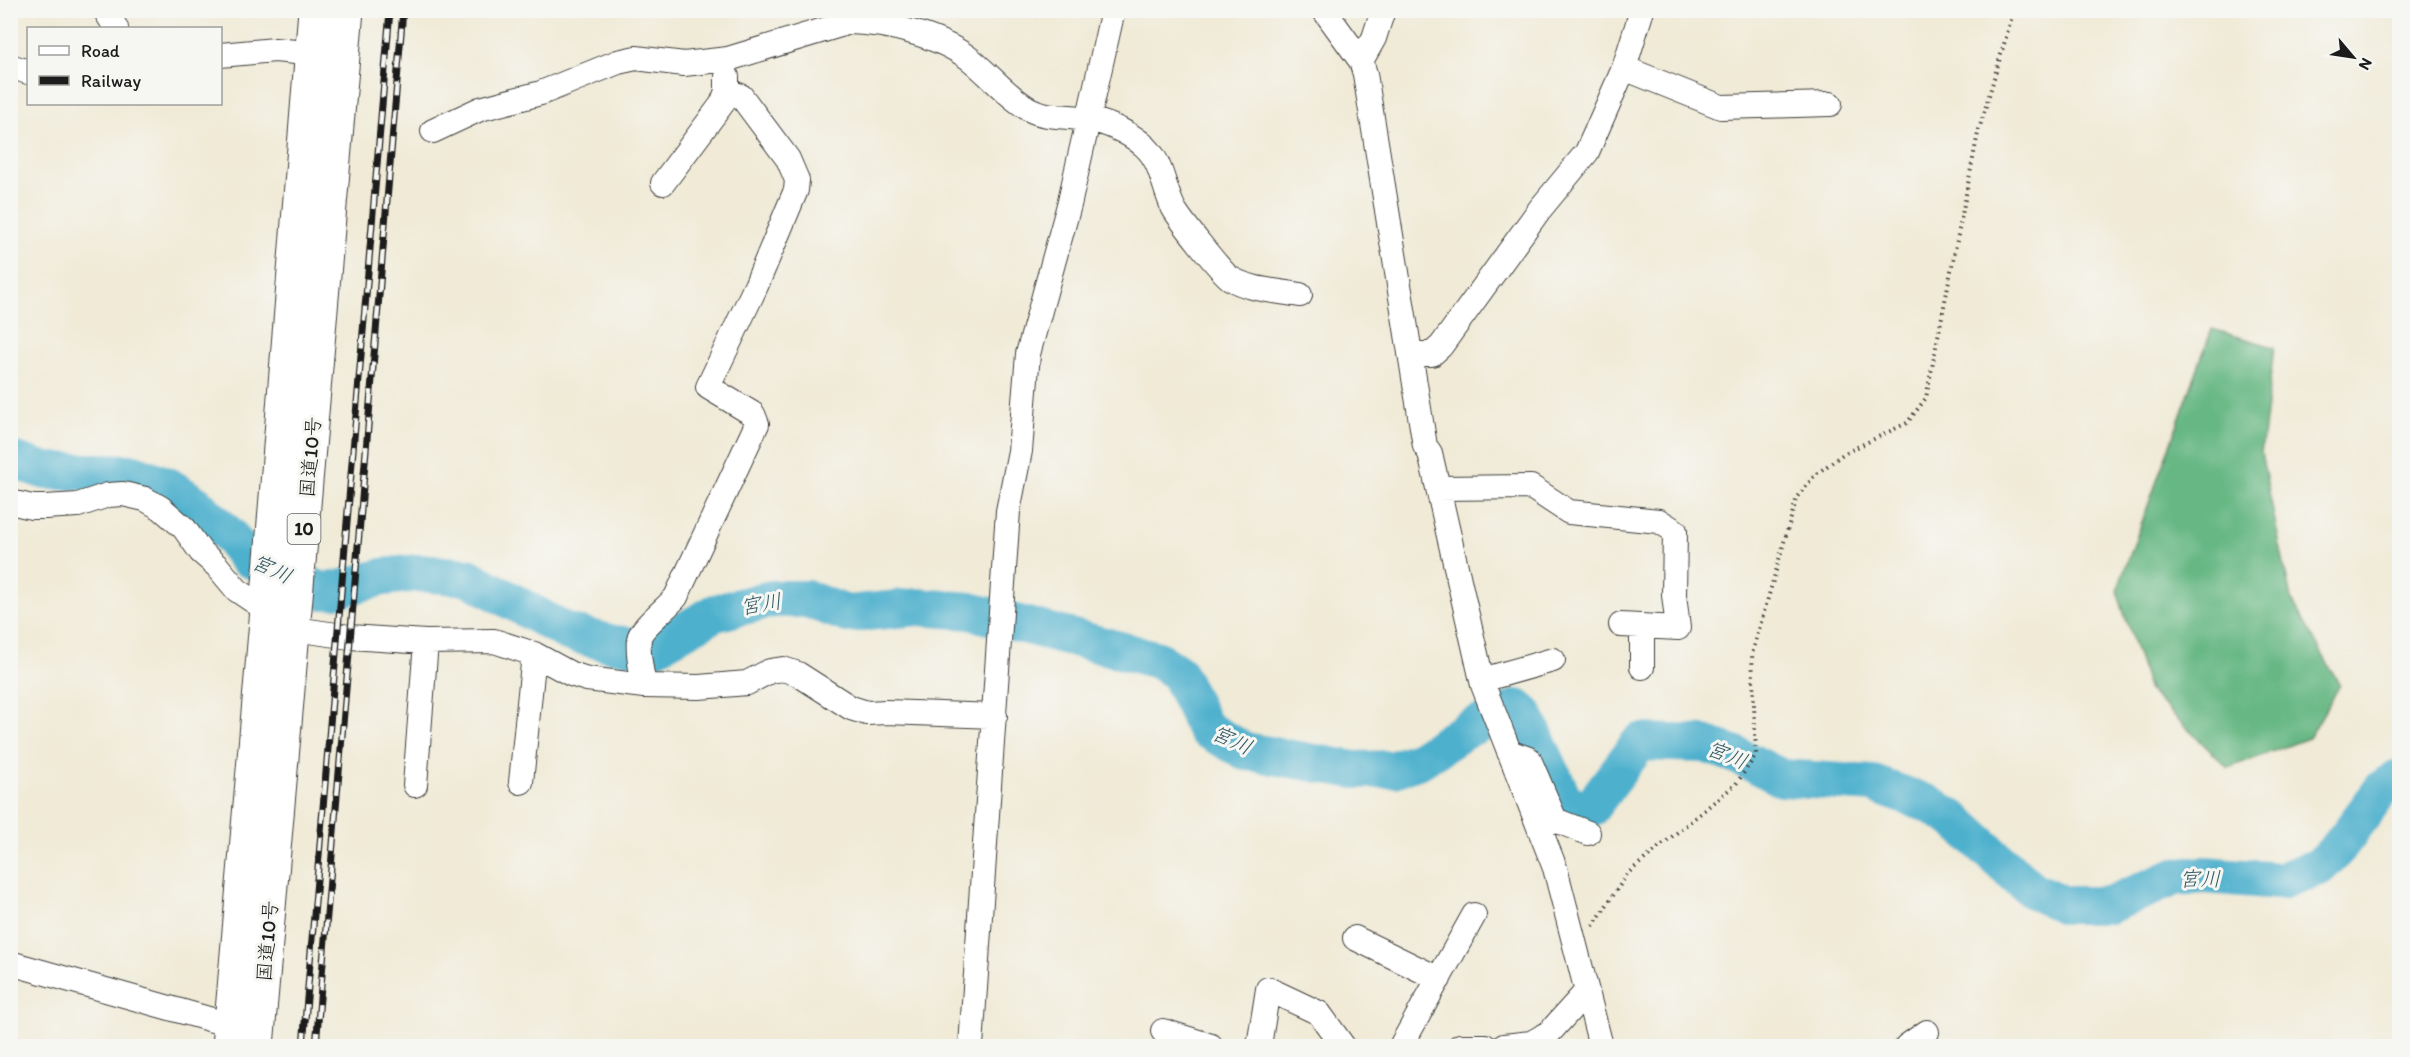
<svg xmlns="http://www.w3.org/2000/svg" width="2410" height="1057" viewBox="0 0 2410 1057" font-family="Itim,'Klee One',sans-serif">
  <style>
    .forest { fill: #66b783; stroke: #416a50; stroke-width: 1.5 }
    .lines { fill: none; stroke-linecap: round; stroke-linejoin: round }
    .river { stroke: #4eb0cd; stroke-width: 38 }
    .street-casing { stroke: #3c3b38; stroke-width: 26 }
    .highway-casing { stroke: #3c3b38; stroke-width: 35 }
    .path { stroke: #3c3b38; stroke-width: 4; stroke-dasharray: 1.5 4.5; stroke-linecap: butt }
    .street { stroke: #fff; stroke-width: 24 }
    .highway { stroke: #fff; stroke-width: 33 }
    .rail-casing { stroke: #1c1c1c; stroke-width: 7 }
    .rail { stroke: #f6f6f2; stroke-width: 4.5; stroke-dasharray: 14; stroke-linecap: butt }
    .labels { text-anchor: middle; stroke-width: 6; stroke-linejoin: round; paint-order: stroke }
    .shield { fill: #f6f6f2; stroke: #5d5d5c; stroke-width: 1.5 }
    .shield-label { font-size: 18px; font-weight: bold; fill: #1c1c1c }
    .street-label { font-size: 20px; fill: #1c1c1c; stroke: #f6f6f2 }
    .water-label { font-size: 21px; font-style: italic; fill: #305763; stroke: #f6f6f2 }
  </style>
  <rect width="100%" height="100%" fill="#f6f6f2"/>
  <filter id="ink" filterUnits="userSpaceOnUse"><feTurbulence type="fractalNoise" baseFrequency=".0167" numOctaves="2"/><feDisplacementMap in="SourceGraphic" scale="12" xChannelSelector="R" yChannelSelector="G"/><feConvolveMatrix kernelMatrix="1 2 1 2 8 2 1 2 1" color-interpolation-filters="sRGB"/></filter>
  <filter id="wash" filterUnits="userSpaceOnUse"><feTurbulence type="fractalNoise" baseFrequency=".008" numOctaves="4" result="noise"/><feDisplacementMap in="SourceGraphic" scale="24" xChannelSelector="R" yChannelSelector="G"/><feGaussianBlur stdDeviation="1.35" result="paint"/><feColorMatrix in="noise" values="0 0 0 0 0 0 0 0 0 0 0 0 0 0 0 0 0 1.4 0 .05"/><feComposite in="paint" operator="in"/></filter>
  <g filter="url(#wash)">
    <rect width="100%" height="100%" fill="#f0ead6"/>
    <!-- forest -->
    <path class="forest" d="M2212,329L2274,347L2261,453L2291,599L2340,685L2309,738L2228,768L2149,691L2117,591Z"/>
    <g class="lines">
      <!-- river -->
      <path class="river" d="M10,459L46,471L134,473L168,486L197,505L229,535L245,557L322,591L335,590L383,577L419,573L468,577L567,632L613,644L653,648L715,613L772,599H807L847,614L918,607L970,611L1158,660L1178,673L1205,729L1245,751L1355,770L1394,769L1420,760L1467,729L1517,708L1525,715L1565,802L1589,810L1640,742L1704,744L1734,754L1782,778L1873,784L1929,804L1955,820L2032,890L2064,905H2109L2175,877L2205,875L2280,881L2319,867L2338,848L2383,788L2400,778"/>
    </g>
  </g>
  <g filter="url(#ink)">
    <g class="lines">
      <defs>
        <path id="street" d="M105,10L116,28
          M1324,10L1361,61L1365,74L1425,446L1430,453L1483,685L1555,868L1601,1046
          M220,55L275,50L326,55
          M1361,61L1374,38L1383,10
          M10,66L28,72
          M1624,68L1721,107L1830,104
          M433,131L480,109L541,93L618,62L636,58L684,64L728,59L850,22C888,23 940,36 970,59C989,74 1009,98 1029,109C1048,119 1067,115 1087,119C1105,122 1126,131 1141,143C1162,159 1162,184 1173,207C1177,216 1222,273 1230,278C1249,290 1279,291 1300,295
          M663,183L722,104L727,91V77
          M1410,354H1432L1441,346L1540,209L1587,152L1624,68L1642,10
          M1438,488L1531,487L1569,512L1659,521L1675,531L1674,595L1678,628L1621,625
          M10,502L32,507H45L78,505L108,495L123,494L145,499L161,508L184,528L201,552L217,566L237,590L295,629L350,637L426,642L494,641L534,654L571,674L587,679L644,686L699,687L747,683L770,671L783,669L798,674L851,708L867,713L886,712L995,716
          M1642,626V667
          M1482,680L1553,660
          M644,686C642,672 637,654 639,639C640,628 668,607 676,597L757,424L753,414L708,387L756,286L796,190L797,180L788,159L741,96L727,91
          M1509,752L1529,759L1555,820L1588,833
          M521,782L534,654
          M415,785L426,642
          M1355,938L1439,979
          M10,963L230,1025
          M1163,1031L1211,1046
          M971,1046L1008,511L1020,451L1028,354L1069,205L1113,10
          M1259,1046L1268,989L1319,1013L1343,1046
          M1401,1046L1474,915
          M1460,1046H1485
          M1504,1046L1531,1043L1549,1033L1586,992
          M1907,1046L1927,1032"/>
        <path id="highway" d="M229,1046L267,609L315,10
          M257,1046L347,10"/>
      </defs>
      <!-- street casing -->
      <use href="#street" class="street-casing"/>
      <!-- highway casing -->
      <use href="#highway" class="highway-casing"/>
      <!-- path -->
      <path class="path" d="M1593,926L1628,873L1736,784L1756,755L1752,654L1797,497L1815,475L1843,454L1907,423L1926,398L1978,133L2014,10"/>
      <!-- street -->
      <use href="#street" class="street"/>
      <!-- highway -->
      <use href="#highway" class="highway"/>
      <defs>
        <path id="rail" d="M303,1046L390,10
          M316,1046L403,10"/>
      </defs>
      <!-- rail casing -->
      <use href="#rail" class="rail-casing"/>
      <!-- rail -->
      <use href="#rail" class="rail"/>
    </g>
  </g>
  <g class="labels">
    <!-- shield labels -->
    <rect class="shield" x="287.5" y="514" width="33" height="30" rx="4.5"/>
    <g class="shield-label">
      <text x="304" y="535">10</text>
    </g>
    <!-- street labels -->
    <g class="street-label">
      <text transform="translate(310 457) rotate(-85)" y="7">国道10号</text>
      <text transform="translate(267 941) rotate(-85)" y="7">国道10号</text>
    </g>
    <!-- water labels -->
    <g class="water-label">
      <text transform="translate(272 569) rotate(25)" y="7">宮川</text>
      <text transform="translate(761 604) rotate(-9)" y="7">宮川</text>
      <text transform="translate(1232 740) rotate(25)" y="7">宮川</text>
      <text transform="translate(1727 755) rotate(22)" y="7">宮川</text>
      <text x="2200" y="886">宮川</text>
    </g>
  </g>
  <!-- margin -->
  <rect width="2410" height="1057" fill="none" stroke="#f6f6f2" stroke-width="36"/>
  <!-- legend -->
  <rect x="27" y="27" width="195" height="78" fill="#f6f6f2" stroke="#9f9f9c" stroke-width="1.5"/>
  <rect x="39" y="46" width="30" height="9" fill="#ffffff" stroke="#9f9f9c" stroke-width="1.5"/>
  <text x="81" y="57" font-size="18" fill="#1c1c1c">Road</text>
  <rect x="39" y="76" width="30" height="9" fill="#1c1c1c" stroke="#9f9f9c" stroke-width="1.5"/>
  <text x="81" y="87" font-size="18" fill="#1c1c1c">Railway</text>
  <!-- north arrow -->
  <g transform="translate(2353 57) rotate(119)" stroke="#f6f6f2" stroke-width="4.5" paint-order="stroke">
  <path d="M0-4.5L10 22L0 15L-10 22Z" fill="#1c1c1c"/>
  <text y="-9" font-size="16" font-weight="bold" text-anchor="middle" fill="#1c1c1c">N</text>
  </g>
</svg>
